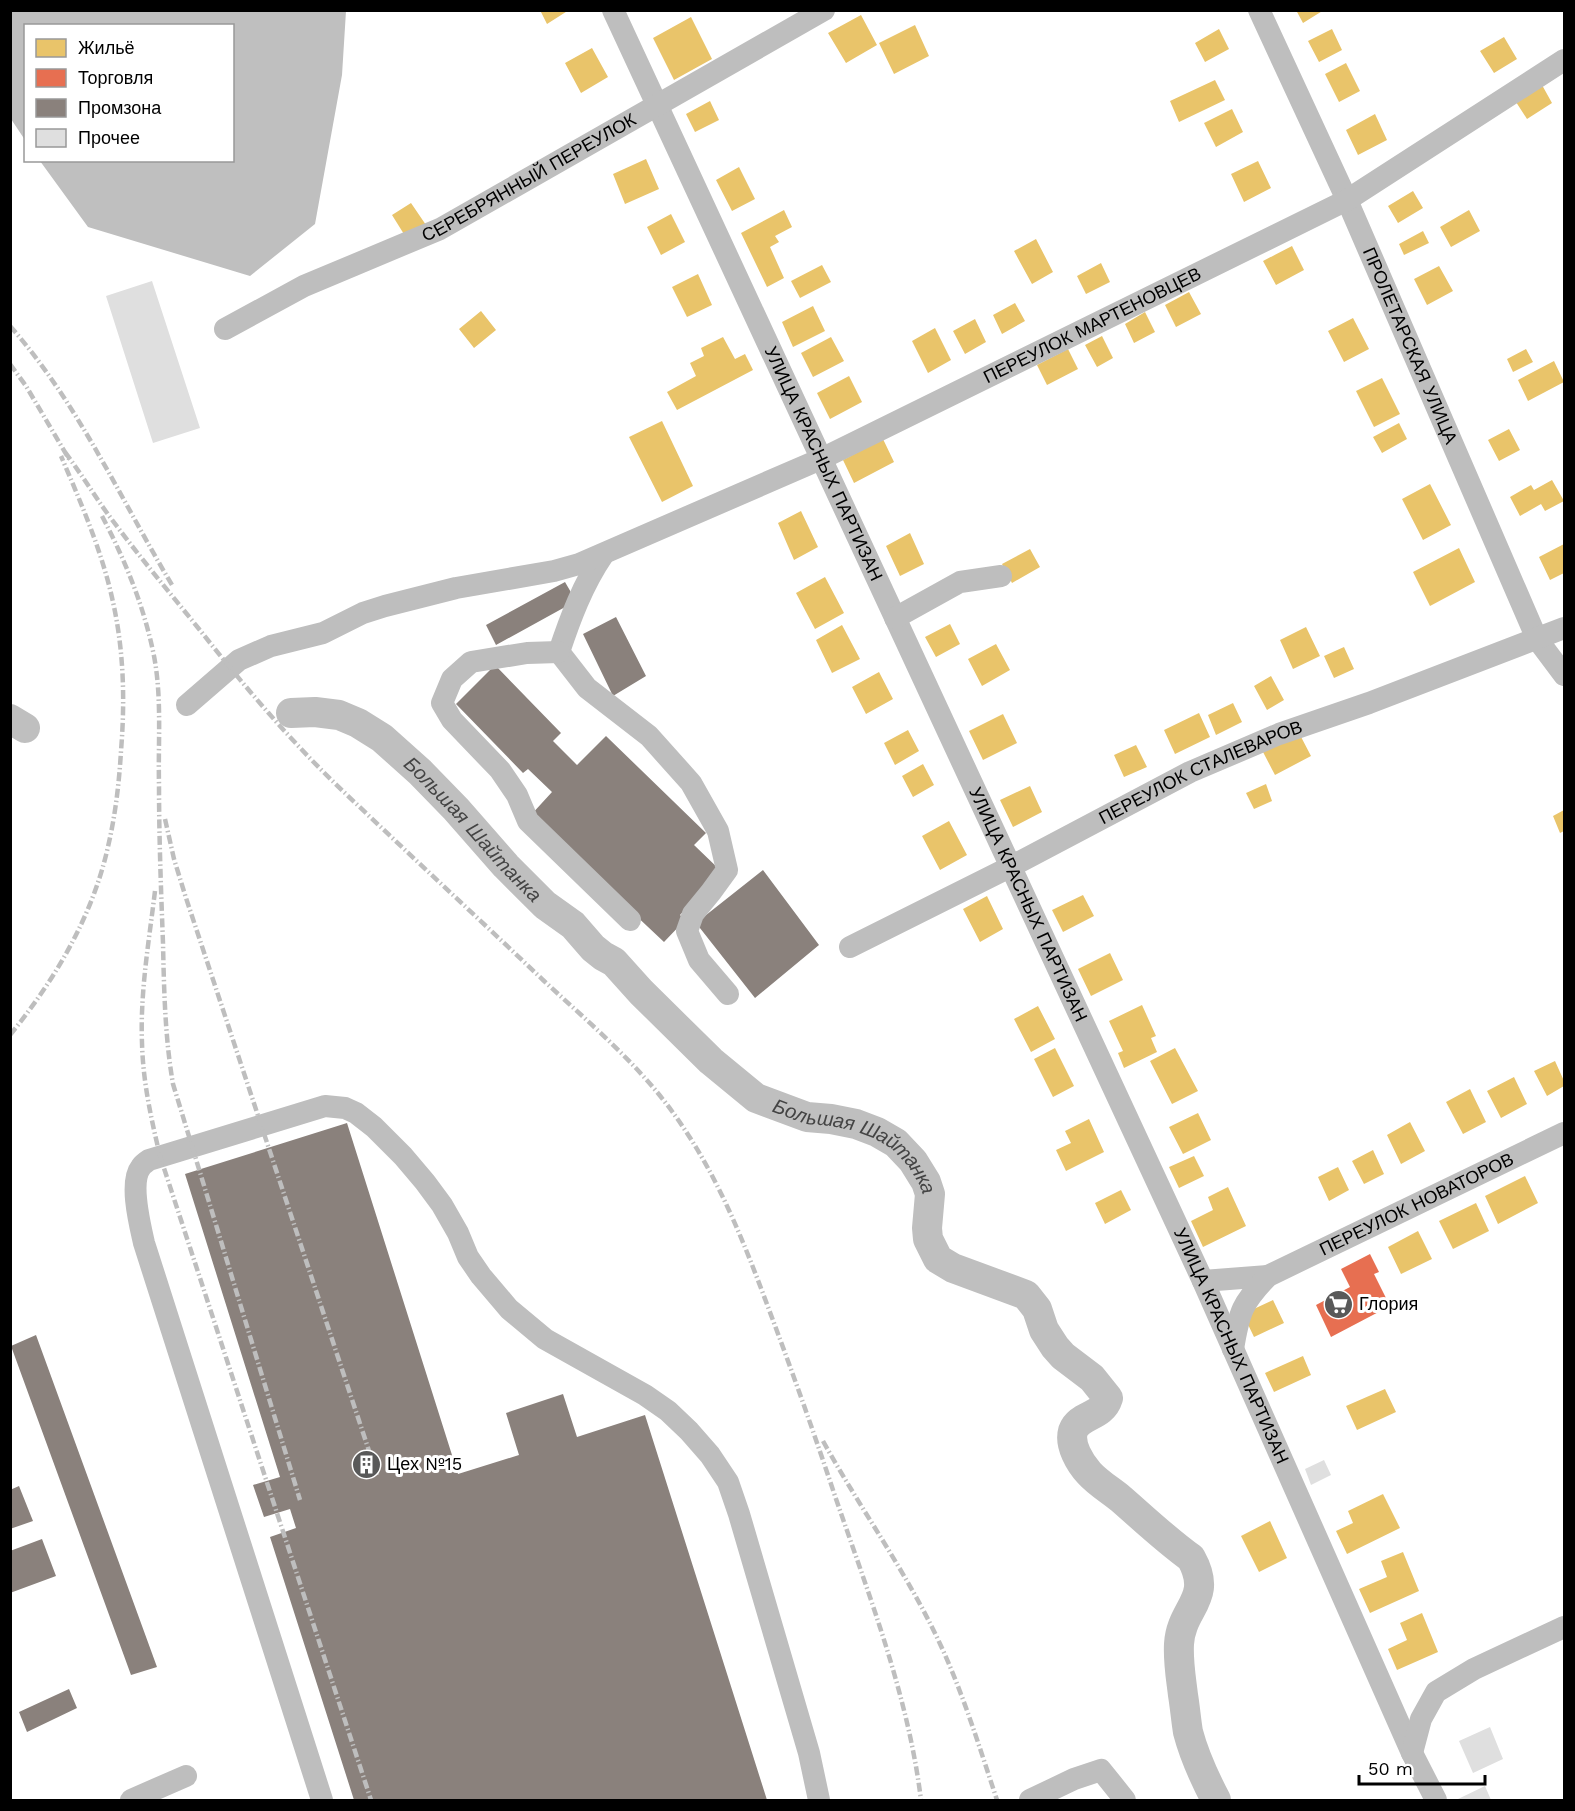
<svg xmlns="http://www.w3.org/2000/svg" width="1575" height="1811" viewBox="0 0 1575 1811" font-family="'Work Sans',sans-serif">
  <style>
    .water { fill: #bfbfbf }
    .homes { fill: #e9c46a }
    .shops { fill: #e76f51 }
    .industry { fill: #8a817c }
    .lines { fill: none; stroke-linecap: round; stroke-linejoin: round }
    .river { stroke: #bfbfbf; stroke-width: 30 }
    .building { fill: #dfdfdf }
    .minor { stroke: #bebebe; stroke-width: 22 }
    .rail { stroke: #bebebe; stroke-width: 4.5; stroke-dasharray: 9 3 1.5 3; stroke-linecap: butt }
    .labels { text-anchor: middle; stroke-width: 6; stroke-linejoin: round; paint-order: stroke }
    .street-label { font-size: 18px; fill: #000; stroke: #fff }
    .poi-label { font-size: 18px; fill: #000; stroke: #fff; text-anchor: start }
    .water-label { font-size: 20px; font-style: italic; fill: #444; stroke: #fff }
  </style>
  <rect width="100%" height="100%" fill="#fff"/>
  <!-- water -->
  <path class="water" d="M10,11H346L342,75L315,224L250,276L88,227L40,161L232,160V26H26L25,140L11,119Z"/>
  <!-- homes -->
  <path class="homes" d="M540,10H569L547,24Z
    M1296,10H1324L1303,23Z
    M861,15L877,45L846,63L828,33Z
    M691,17L712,59L674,80L653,38Z
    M915,25L929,56L894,74L879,43Z
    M1219,29L1229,49L1205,62L1195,43Z
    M1332,29L1342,50L1319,62L1308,41Z
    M1504,37L1517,59L1494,73L1480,51Z
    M592,48L608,77L581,93L565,63Z
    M1346,63L1360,91L1339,102L1325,74Z
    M1215,80L1225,100L1179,122L1170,101Z
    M1542,85L1552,103L1527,119L1516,102Z
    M710,101L719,120L695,132L686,114Z
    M1232,109L1243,132L1216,147L1204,123Z
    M1375,114L1387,140L1358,155L1346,130Z
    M646,159L659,189L625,204L613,174Z
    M1258,161L1271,188L1244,202L1231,174Z
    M739,167L755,199L732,211L716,180Z
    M1413,191L1423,208L1398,223L1388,206Z
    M411,203L426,225L407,239L392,215Z
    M784,210L792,227L775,236L779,242L770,247L784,278L767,287L741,233Z
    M1469,210L1480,231L1451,247L1440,227Z
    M671,214L685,242L661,255L647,227Z
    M1423,231L1429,243L1404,255L1399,244Z
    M1036,239L1053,272L1032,284L1014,251Z
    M1292,246L1304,270L1276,285L1263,261Z
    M1101,263L1110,282L1086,294L1077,276Z
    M822,265L831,282L800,298L791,281Z
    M1439,266L1453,291L1427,305L1414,279Z
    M698,274L712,305L687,317L672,287Z
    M1189,292L1201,314L1176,327L1165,305Z
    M1015,303L1025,321L1002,334L993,315Z
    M813,306L825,331L793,347L782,322Z
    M481,311L496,330L474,348L459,329Z
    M1145,312L1155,332L1134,343L1125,324Z
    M1353,318L1369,349L1344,362L1328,331Z
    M975,319L986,342L965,354L953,331Z
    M935,328L951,360L928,373L912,341Z
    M1102,336L1113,358L1097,367L1085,345Z
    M723,337L735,359L745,354L753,370L677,410L667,392L696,376L690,363L704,356L701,348Z
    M831,337L844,361L813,377L801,353Z
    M1068,349L1078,369L1047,385L1037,365Z
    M1526,349L1533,362L1513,372L1507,359Z
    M1554,361L1564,382L1528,401L1518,380Z
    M849,376L862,402L830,419L817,393Z
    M1382,378L1400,414L1374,427L1356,391Z
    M662,421L693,486L662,502L629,437Z
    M1399,423L1407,439L1382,453L1373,437Z
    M1509,429L1520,450L1499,461L1488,440Z
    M883,439L894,462L854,483L843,460Z
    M1552,480L1564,501L1545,511L1541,504L1520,516L1510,497L1531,485L1534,490Z
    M1430,484L1451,525L1423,540L1402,499Z
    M801,511L818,547L794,560L778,523Z
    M910,533L924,564L900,576L886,546Z
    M1564,544V573L1550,580L1539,557Z
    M1459,548L1475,582L1430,606L1413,572Z
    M1030,549L1040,567L1012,583L1002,564Z
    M825,577L844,613L815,629L796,593Z
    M950,624L960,644L936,657L925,637Z
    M842,625L860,659L832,673L816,640Z
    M1306,627L1320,656L1293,669L1280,640Z
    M996,644L1010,670L982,686L968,659Z
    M1344,647L1354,669L1334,678L1324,656Z
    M879,672L893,699L866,714L852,687Z
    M1271,676L1284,700L1267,710L1254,686Z
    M1233,703L1242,722L1216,735L1208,715Z
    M1199,713L1210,737L1175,754L1164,730Z
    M1003,714L1017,743L983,760L969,731Z
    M908,730L919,751L895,765L884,743Z
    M1299,733L1311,756L1275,775L1263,752Z
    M1136,745L1147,767L1124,777L1114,755Z
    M923,764L934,785L913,797L902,776Z
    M1266,784L1272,801L1254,809L1246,793Z
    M1030,786L1042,812L1013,827L1000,800Z
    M1564,810V831L1560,833L1553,816Z
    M949,821L967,855L940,870L922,836Z
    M1083,895L1094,916L1063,932L1052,910Z
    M987,896L1003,929L980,942L963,909Z
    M1110,953L1123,980L1091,996L1078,969Z
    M1142,1005L1156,1036L1151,1038L1157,1052L1124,1068L1118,1053L1123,1051L1109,1021Z
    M1038,1006L1055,1039L1031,1052L1014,1019Z
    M1055,1048L1074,1086L1053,1097L1034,1059Z
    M1175,1048L1198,1091L1172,1104L1150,1061Z
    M1555,1061L1564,1081V1086L1547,1096L1534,1071Z
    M1514,1077L1527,1104L1501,1118L1487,1091Z
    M1470,1089L1486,1122L1463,1134L1446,1102Z
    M1198,1113L1211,1140L1183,1154L1169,1127Z
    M1089,1119L1104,1152L1066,1171L1056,1150L1071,1143L1065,1131Z
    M1410,1122L1425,1151L1401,1164L1387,1135Z
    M1373,1150L1384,1174L1364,1184L1352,1161Z
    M1194,1156L1204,1176L1179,1188L1169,1167Z
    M1338,1167L1349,1190L1329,1201L1318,1177Z
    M1525,1176L1538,1203L1498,1224L1485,1196Z
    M1228,1187L1246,1226L1203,1247L1191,1221L1213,1210L1208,1197Z
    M1121,1190L1131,1210L1105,1224L1095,1203Z
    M1476,1203L1489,1231L1453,1249L1439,1221Z
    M1418,1231L1432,1259L1401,1274L1388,1247Z
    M1273,1300L1284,1323L1254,1337L1243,1314Z
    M1303,1356L1311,1375L1274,1392L1265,1373Z
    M1385,1389L1396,1412L1357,1430L1346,1406Z
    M1383,1494L1400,1528L1347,1554L1336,1531L1353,1523L1348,1511Z
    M1270,1521L1287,1558L1259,1572L1241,1536Z
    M1403,1552L1419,1591L1370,1613L1359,1589L1387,1577L1381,1561Z
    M1422,1613L1438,1652L1397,1670L1388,1649L1407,1640L1400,1623Z"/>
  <!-- shops -->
  <path class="shops" d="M1370,1254L1379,1272L1374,1274L1390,1306L1331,1337L1316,1305L1350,1287L1341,1269Z"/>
  <!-- industry -->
  <path class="industry" d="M565,582L576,601L496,645L486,625Z
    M616,617L646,676L613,696L583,634Z
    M495,665L561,733L553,741L577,765L606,736L706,833L694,845L721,871L680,915L685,920L664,942L530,816L552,792L528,769L523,773L456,704Z
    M763,870L819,945L755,998L696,923Z
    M347,1123L458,1474L519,1455L506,1413L563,1394L577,1437L645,1415L767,1800H354L270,1537L296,1528L290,1509L264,1517L253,1485L280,1477L185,1174Z
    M36,1335L157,1667L131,1675L11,1346Z
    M19,1486L33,1521L10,1529V1490Z
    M42,1539L56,1576L10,1593V1551Z
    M69,1689L77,1708L27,1732L19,1712Z"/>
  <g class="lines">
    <!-- river -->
    <g class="river">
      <path id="s1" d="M291,713L315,712L339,715L358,723L382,738L420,772L456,809L506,866L545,905L573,925L593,948L603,956L614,962L641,992L711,1061L756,1098L807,1117L831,1119L856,1124L877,1132L896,1143L913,1161L926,1182L930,1194L927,1228L928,1239L938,1259L953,1268L1026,1295L1037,1309L1044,1330L1055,1347L1063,1356L1092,1378L1108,1398C1102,1418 1079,1414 1073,1431C1069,1445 1080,1463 1089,1473C1098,1483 1110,1490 1121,1499C1144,1519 1166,1540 1191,1558C1214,1599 1181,1607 1179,1644C1178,1662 1181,1678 1183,1695C1185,1707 1186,1720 1188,1732C1194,1755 1205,1779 1216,1800"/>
      <path d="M10,719L25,728"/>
    </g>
  </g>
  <!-- building -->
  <path class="building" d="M152,281L200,428L153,443L106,296Z
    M1324,1460L1331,1475L1311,1485L1305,1469Z
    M1490,1727L1503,1759L1473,1773L1459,1741Z
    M1485,1786L1491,1800H1459L1458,1799Z"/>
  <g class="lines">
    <!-- minor -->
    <g class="minor">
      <path id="s2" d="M613,10L1203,1281L1412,1753L1436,1800"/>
      <path id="s3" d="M1259,10L1347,200L1537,639L1564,675"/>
      <path id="s4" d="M225,329L304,286L440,229L824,10"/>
      <path d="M603,555C583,584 570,619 559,652L587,688L649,736L691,783L718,831L727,870L711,892L693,914L687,931L699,960L728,994"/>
      <path d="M895,618L960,582L1001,576"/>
      <path d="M559,652L527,653L471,662L452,679L442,703L452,720L500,770L517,795L528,821L630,920"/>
      <path id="s5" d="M187,705L239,660L271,646L323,633L363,613L385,606L456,588L554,571L579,564L821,459L1347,200L1564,60"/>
      <path id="s6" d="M850,947L1010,867L1190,772L1279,734L1369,703L1564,628"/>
      <path d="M1203,1281L1268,1276"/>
      <path id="s7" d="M1233,1349C1239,1312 1242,1303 1268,1276L1564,1133"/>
      <path d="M1412,1753L1421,1719L1436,1692L1474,1669L1564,1627"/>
      <path d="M131,1800L186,1776"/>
      <path d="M322,1800L144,1243C140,1225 129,1182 141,1167C143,1164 146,1162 149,1160L325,1106L345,1108L356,1113L374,1127L403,1156L425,1182L442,1205L458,1233L468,1257L481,1276L509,1309L545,1339L645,1395L668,1411L689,1431L710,1455L728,1482L739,1514L809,1753L819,1800"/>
      <path d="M1030,1800L1074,1779L1101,1770L1125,1800"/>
    </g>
    <!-- rail -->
    <path class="rail" d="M10,326C78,403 120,498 172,585
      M10,364L26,386L69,459
      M65,452C78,470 90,488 102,506C132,548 166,588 199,629C245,687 292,743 346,794C412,857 478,918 543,980C585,1019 630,1057 665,1102C713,1164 741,1234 768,1307C791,1368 813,1430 834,1493C868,1593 908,1694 921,1800
      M102,516C125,560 144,606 154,656C162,698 158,741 159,784C159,837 161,890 163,943C164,990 165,1038 173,1084L300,1500
      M165,819L174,859L186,898L377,1475
      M155,891C149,941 140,992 142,1043C143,1082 151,1118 160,1156L371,1800
      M10,1035C54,981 91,919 107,851C115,818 119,785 121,751C125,701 124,652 113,602C102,551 81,503 61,456
      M823,1441C861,1510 908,1574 941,1646C964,1696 980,1749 997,1800"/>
  </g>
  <!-- icons -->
  <defs>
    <symbol id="supermarket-disc" viewBox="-11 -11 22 22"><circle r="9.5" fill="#595959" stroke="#fff"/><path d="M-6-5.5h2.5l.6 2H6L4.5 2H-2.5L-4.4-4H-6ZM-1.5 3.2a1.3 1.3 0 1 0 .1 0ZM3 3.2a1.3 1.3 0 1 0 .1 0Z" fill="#fff"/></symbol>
    <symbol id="building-disc" viewBox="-11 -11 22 22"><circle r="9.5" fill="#595959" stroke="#fff"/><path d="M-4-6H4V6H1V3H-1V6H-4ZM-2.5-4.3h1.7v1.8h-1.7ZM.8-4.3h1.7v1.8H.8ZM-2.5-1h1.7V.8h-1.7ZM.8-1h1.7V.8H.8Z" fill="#fff"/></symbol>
  </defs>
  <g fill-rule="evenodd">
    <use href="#supermarket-disc" x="1322" y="1288" width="33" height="33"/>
    <use href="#building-disc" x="350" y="1448" width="33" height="33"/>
  </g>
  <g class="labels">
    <!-- street labels -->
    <g class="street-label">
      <text dy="6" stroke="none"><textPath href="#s4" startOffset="340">СЕРЕБРЯННЫЙ ПЕРЕУЛОК</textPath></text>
      <text dy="6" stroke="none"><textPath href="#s5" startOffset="990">ПЕРЕУЛОК МАРТЕНОВЦЕВ</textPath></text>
      <text dy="6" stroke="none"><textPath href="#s3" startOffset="368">ПРОЛЕТАРСКАЯ УЛИЦА</textPath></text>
      <text dy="6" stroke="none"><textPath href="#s2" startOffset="500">УЛИЦА КРАСНЫХ ПАРТИЗАН</textPath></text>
      <text dy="6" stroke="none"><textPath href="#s6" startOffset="392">ПЕРЕУЛОК СТАЛЕВАРОВ</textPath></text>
      <text dy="6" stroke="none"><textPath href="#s2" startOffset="986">УЛИЦА КРАСНЫХ ПАРТИЗАН</textPath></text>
      <text dy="6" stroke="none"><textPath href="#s7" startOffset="248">ПЕРЕУЛОК НОВАТОРОВ</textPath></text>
      <text dy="6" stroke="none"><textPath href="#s2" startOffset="1472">УЛИЦА КРАСНЫХ ПАРТИЗАН</textPath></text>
    </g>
    <!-- poi labels -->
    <g class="poi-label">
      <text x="1359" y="1310">Глория</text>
      <text x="387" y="1470">Цех №15</text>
    </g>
    <!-- water labels -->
    <g class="water-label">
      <text dy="7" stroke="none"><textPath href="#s1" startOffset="226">Большая Шайтанка</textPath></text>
      <text dy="7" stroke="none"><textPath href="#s1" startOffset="732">Большая Шайтанка</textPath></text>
    </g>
  </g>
  <!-- border -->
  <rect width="1575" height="1811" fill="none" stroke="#000000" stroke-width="24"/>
  <!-- legend -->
  <rect x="24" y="24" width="210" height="138" fill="#ffffff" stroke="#999999" stroke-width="1.5"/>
  <rect x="36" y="39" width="30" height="18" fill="#e9c46a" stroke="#999999" stroke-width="1.5"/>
  <text x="78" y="54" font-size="18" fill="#000000">Жильё</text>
  <rect x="36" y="69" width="30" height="18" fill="#e76f51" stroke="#999999" stroke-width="1.5"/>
  <text x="78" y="84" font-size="18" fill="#000000">Торговля</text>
  <rect x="36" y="99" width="30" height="18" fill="#8a817c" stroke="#999999" stroke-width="1.5"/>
  <text x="78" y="114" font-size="18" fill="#000000">Промзона</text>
  <rect x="36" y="129" width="30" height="18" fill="#dfdfdf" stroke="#999999" stroke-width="1.5"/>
  <text x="78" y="144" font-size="18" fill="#000000">Прочее</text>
  <!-- scale -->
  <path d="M1359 1775v9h126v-9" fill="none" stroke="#000000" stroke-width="3"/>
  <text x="1368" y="1775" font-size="18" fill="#000000" stroke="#ffffff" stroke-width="4.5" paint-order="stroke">50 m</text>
</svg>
